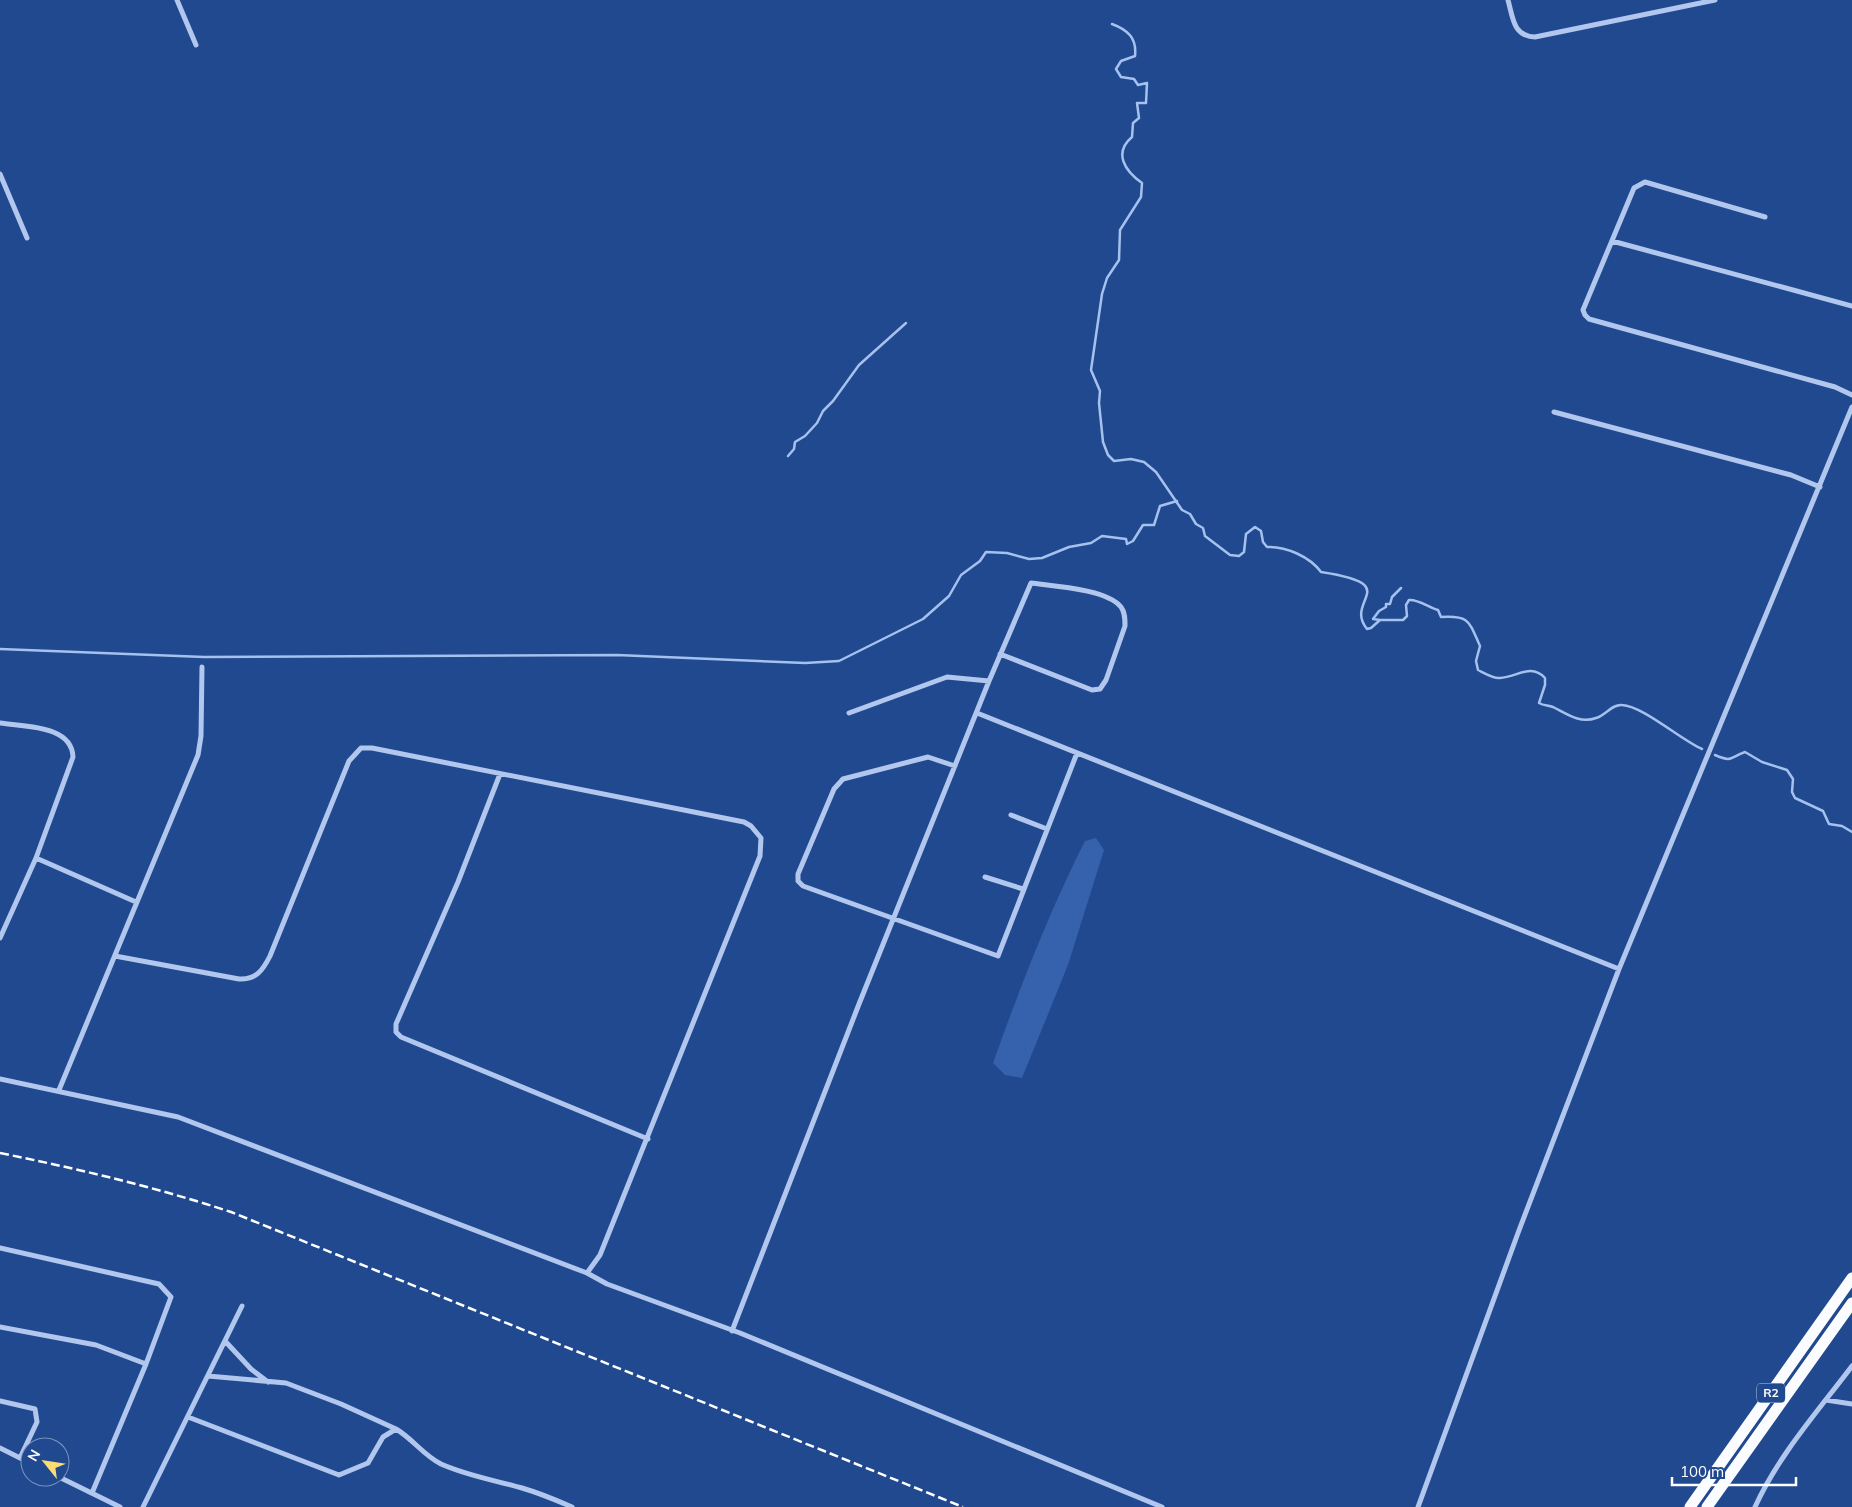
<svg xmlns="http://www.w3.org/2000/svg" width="1852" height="1507" viewBox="0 0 1852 1507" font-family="Mulish,sans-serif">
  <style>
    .green { fill: #3561ad }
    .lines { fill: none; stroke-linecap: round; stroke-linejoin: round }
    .stream { stroke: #a5c1ee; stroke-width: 2.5 }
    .minor { stroke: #b1c7ed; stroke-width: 5 }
    .trunk { stroke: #fbfcff; stroke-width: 11 }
    .rail { stroke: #fff; stroke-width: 2.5; stroke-dasharray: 9 4; stroke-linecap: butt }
    .labels { text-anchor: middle; stroke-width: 4; stroke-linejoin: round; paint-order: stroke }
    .shield { fill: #214990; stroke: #bcc8de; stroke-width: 1 }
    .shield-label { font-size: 12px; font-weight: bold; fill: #fff }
  </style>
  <rect width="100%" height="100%" fill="#214990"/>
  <!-- green -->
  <path class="green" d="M1096,838L1104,850L1068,965L1022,1078L1005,1075L993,1063C1020,987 1049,912 1085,841Z"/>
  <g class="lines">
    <!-- stream -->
    <path class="stream" d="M1112,24C1128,30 1137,38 1135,56L1121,61L1116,69L1121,77L1134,79L1138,85L1147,83L1146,103H1137L1139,118L1133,123L1132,137C1113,153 1125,171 1142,183L1141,197L1120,230L1119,260L1107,278L1102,294L1091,370L1100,391L1099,403L1103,442L1108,455L1114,461L1131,459L1144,462L1156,472L1182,510L1190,514L1196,524L1203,528L1205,536L1230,555L1239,556L1244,552L1246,534L1255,527L1261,531L1263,542L1267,547C1286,546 1310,557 1321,572C1406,585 1343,600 1367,629L1371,628L1380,620H1403L1407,616L1406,605L1409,600C1418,599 1428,607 1438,610L1441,617C1470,615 1469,622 1480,646L1476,661L1478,670C1484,673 1494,679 1500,678C1517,677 1531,663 1545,678V685L1539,703C1544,706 1548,705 1553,707C1567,714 1580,724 1596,718C1606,715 1612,704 1622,705C1643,706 1681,740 1702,749
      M788,456L794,449L795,442L805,436L817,423L823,411L833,401L859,365L906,323
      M1380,620L1373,619L1379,611L1386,607V604H1390L1392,597L1401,588
      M0,649L204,657L617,655L805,663L839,661L923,619L949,596L961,575L980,561L986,552L1007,553L1029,559L1042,558L1069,547L1091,543L1102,536L1126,539L1127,544L1133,541L1143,525H1154L1160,506L1177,501
      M1715,755C1733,763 1730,757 1745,752L1762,762L1787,770L1793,779L1792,792L1795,798L1823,811L1829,824L1842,826L1852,832"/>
    <!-- minor -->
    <path class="minor" d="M177,0L196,45
      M1508,0C1513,18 1513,36 1535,37L1715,0
      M0,174L27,238
      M1765,217L1645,182L1634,188L1583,310L1585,315L1589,319L1835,387L1852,395
      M1612,241L1852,306
      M1554,412L1791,475L1820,487
      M849,713L947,677L989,681
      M977,713L1619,969
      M0,723C25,727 72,725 73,757L36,858L0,938
      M955,766L928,757L843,779L834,789L798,874V881L803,886L998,956L1077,753
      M500,774L458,882L396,1024V1032L401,1037L648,1139
      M1011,815L1047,829
      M36,858L136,902
      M985,877L1023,889
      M0,1079L178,1117L587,1273L600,1255L760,856L761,838L751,826L744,822L372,748H361L349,761L270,956C263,970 256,980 239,979L115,956
      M59,1090L198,755L201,736L202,667
      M0,1248L159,1284L171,1297L146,1364L92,1493
      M587,1273L607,1284L740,1333L1162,1507
      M0,1327L96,1345L146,1364
      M732,1331L859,1004L989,681L1031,583C1053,586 1107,589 1121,607C1125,612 1125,619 1125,626L1106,680L1100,689L1092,690L1000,654
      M225,1341L251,1369L268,1382
      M208,1376L286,1383L341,1404L396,1429
      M1826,1400L1852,1404
      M0,1401L35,1409L37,1422L20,1458
      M188,1417L339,1475L368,1463L383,1437L396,1429C413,1439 423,1455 441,1464C468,1476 494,1480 522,1488C539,1493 556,1500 572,1507
      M0,1448L30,1463
      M59,1477L120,1507
      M143,1507L242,1306
      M1418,1507L1518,1233L1619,969L1852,407
      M1755,1507C1778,1456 1818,1411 1852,1366"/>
    <!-- trunk -->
    <path class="trunk" d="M1690,1507L1852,1278
      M1707,1507L1852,1303"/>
    <!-- rail -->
    <path class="rail" d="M0,1153C79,1169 155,1187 231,1212L963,1507"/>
  </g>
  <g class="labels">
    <!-- shield labels -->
    <rect class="shield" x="1757" y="1383.5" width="28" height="19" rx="4"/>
    <g class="shield-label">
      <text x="1771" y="1397">R2</text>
    </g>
  </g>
  <!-- north arrow -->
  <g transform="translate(45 1462) rotate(300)"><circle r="24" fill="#214990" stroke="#7a92bc"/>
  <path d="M0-4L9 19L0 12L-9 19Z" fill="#f9dd73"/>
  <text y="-8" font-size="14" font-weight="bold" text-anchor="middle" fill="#ffffff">N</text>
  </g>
  <!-- scale -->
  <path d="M1672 1477v8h124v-8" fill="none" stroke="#ffffff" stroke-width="2.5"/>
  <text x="1680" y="1477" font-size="15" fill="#ffffff" stroke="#214990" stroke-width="4" paint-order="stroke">100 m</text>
</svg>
